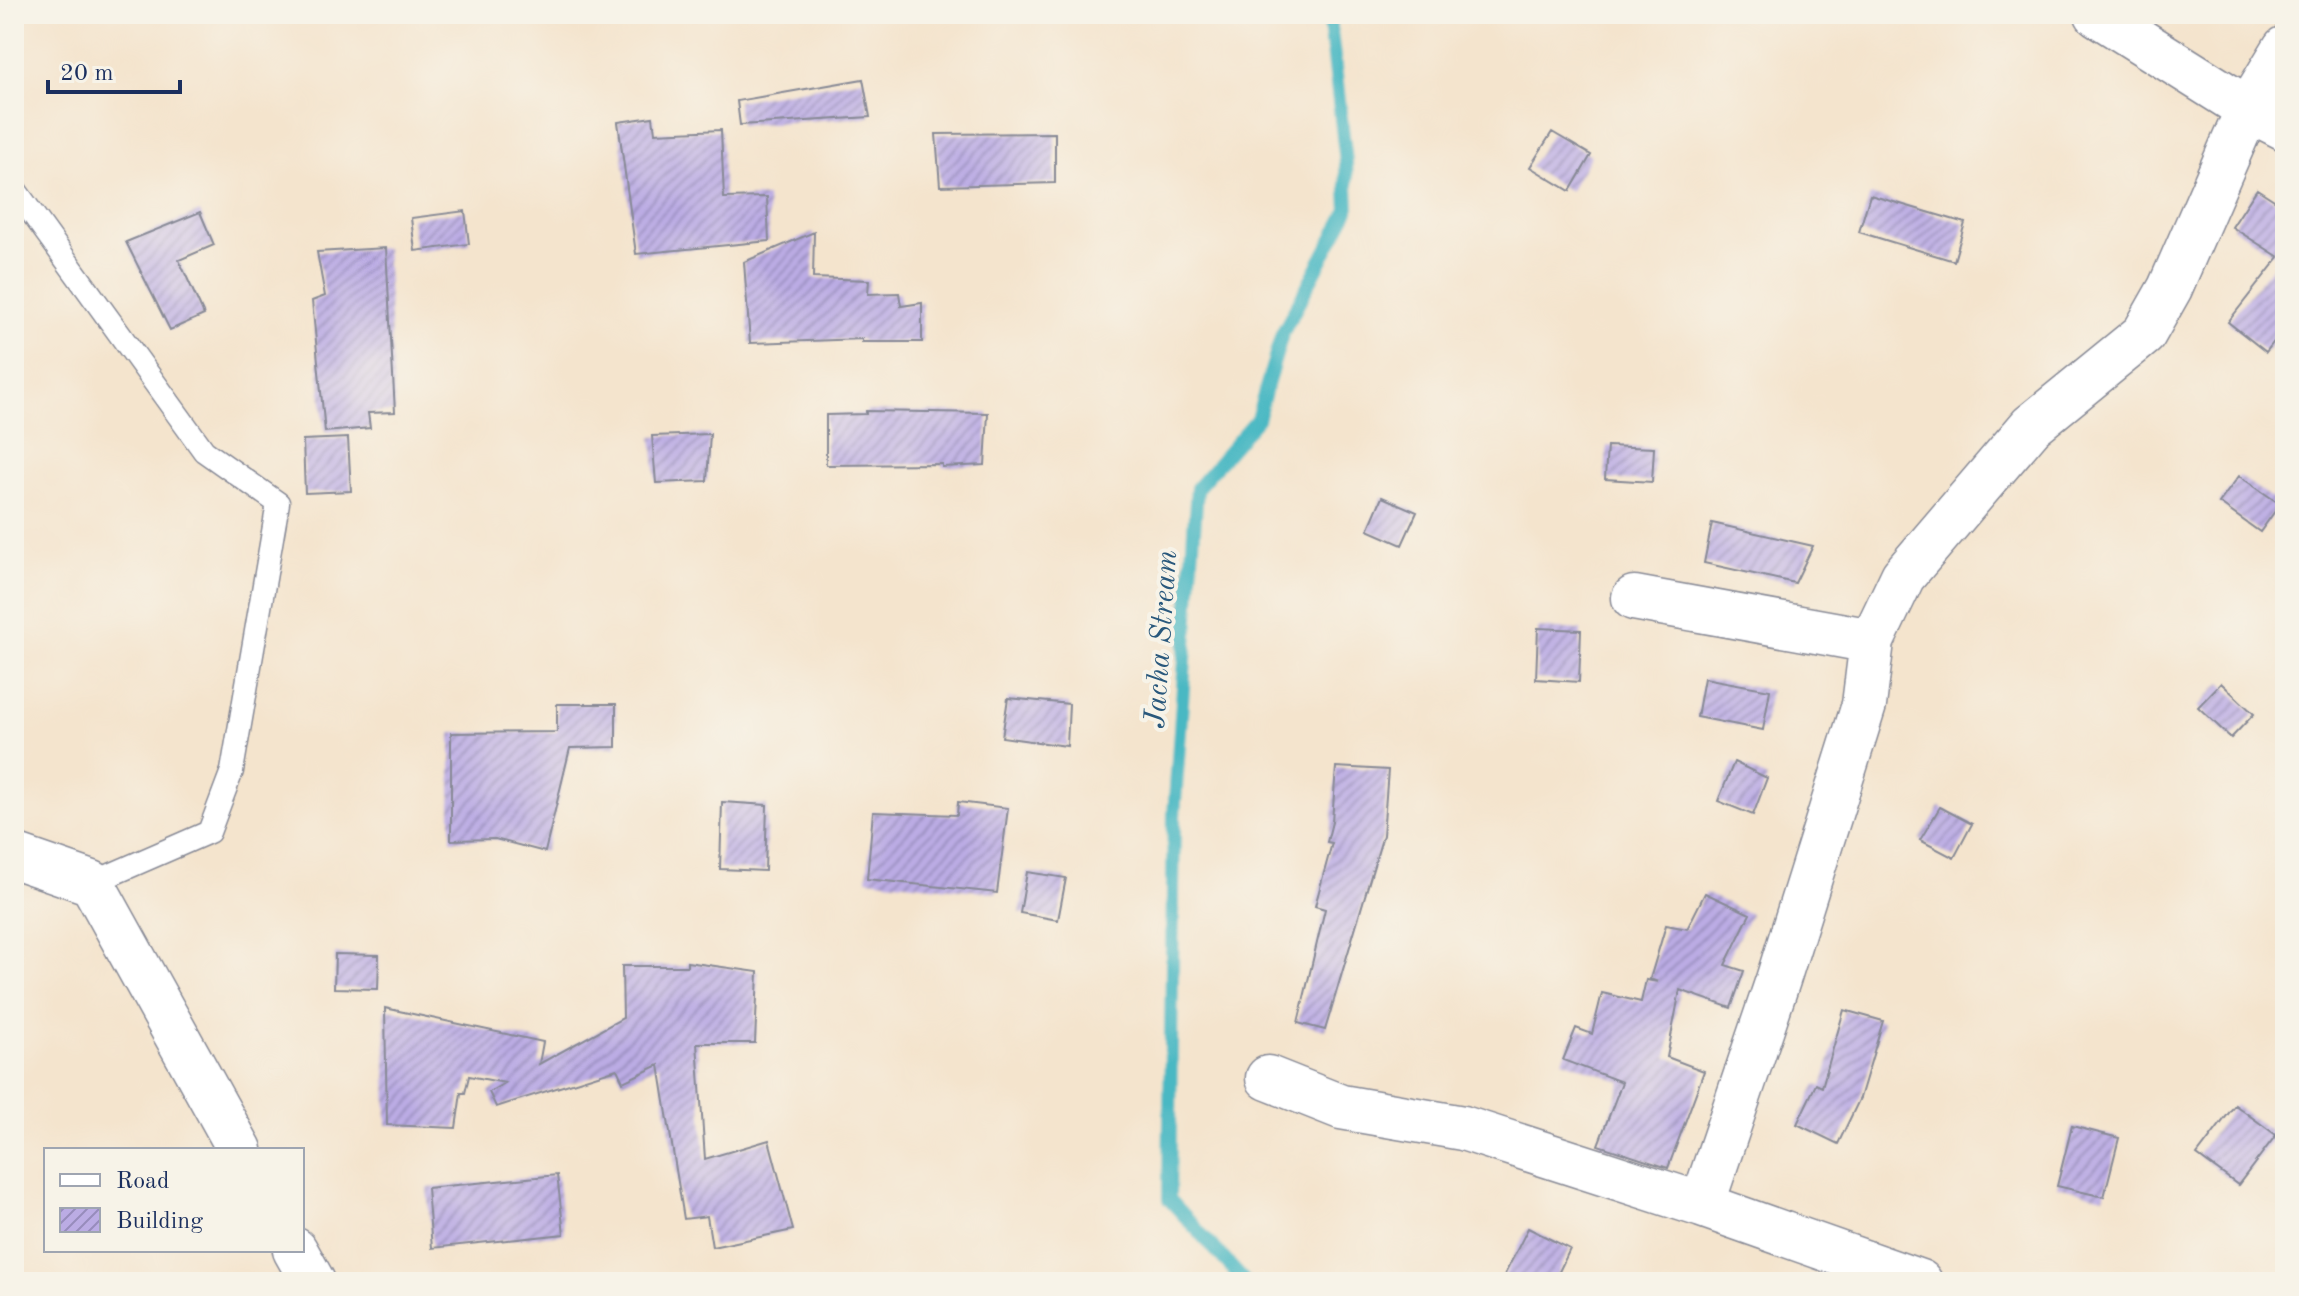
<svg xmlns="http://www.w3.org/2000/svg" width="2299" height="1296" viewBox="0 0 2299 1296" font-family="'Old Standard TT',serif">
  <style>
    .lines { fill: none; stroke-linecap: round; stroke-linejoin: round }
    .stream { stroke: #4ab8c3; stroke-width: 14 }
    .building { fill: url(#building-hatch) }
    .lane-casing { stroke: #888a96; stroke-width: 25 }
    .street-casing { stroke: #888a96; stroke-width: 47 }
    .lane { stroke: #fff; stroke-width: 22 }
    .street { stroke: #fff; stroke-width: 44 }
    .labels { text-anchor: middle; stroke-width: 8; stroke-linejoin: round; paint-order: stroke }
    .water-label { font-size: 30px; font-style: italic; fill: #29587c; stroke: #f7f3e8 }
  </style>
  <defs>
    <pattern id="building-hatch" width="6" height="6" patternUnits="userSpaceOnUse" patternTransform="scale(2)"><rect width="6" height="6" fill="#bbace4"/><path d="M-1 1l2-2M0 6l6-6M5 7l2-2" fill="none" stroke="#978cbc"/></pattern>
  </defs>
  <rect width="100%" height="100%" fill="#f7f3e8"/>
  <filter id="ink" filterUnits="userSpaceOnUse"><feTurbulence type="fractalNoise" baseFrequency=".0125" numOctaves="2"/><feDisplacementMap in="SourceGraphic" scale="16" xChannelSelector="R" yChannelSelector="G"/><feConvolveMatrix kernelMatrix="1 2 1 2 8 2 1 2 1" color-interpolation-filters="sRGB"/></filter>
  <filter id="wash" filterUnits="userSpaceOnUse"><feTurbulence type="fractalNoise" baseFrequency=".006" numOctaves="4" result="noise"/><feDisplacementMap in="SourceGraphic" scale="32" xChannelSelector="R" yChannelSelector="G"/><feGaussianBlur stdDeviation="1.8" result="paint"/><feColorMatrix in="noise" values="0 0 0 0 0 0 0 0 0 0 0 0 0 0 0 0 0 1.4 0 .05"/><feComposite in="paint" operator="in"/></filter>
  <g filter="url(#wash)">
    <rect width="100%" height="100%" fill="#f4e4cd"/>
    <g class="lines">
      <!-- stream -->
      <path class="stream" d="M1245,1282L1169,1199L1174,816L1197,488L1257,419L1282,334L1348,210L1346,162L1329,14"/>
    </g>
    <g id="blocks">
      <!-- building -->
      <path class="building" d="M863,79L870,117L740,125L737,101Z
        M653,117L655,133L721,130L724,198L767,197L769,241L636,254L618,122Z
        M1552,132L1591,155L1570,191L1530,167Z
        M1055,133V183L940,186L936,134Z
        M2257,189L2285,207V327L2266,352L2228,322L2279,257L2232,227Z
        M1870,195L1965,223L1954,261L1859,232Z
        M465,211L469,244L415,251L411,218Z
        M200,212L214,245L179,260L204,315L170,330L126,242Z
        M814,232L813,278L869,280L868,294L899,293L901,306L922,303V342H862V339L750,343L744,262Z
        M386,248L395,412L368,413L370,428L325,432L312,301L325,296L317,252Z
        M866,411L988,413L985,465L942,467V464L826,465V415L866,414Z
        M710,434L707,481L656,483L652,436Z
        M348,438L351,491L305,493L303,440Z
        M1607,446L1654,448L1652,482L1605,479Z
        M2239,476L2280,504L2260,532L2219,503Z
        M1382,497L1417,512L1402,545L1368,530Z
        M1712,523L1813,546L1795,583L1704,563Z
        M1538,628L1581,630L1579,682L1536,679Z
        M1704,678L1770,690L1763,730L1697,717Z
        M2221,683L2254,714L2231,738L2198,707Z
        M1008,698L1069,704L1067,746L1002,737Z
        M557,704H616V747L570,748L545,852L495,839L451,840V733L557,732Z
        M1734,762L1767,778L1753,815L1718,801Z
        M1336,767L1388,770L1383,835L1325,1030L1298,1023L1325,909L1315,906L1332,843L1327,842L1332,822Z
        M722,802L767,805L765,871L720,869Z
        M958,802L1008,808L997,893L867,879L873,812L957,815Z
        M1940,807L1972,824L1954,858L1920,840Z
        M1027,872L1066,878L1058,920L1020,913Z
        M1705,893L1750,914L1725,965L1744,971L1731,1008L1680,990L1667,1057L1704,1071L1668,1168L1598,1145L1622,1082L1563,1060L1576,1028L1592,1034L1602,993L1641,1002L1646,980L1658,982L1650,979L1666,925L1687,929Z
        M335,954L379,955L378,989L334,988Z
        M687,962L758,972L755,1043H697L705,1159L769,1140L793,1230L712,1247L707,1216L684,1219L659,1065L623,1082L617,1069L496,1107L489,1092L505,1083L469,1076L465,1093H461L456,1128L387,1125L385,1008L543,1042L539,1064L623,1018L622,966H687Z
        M1844,1010L1883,1021L1860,1098L1838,1144L1797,1124L1816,1084L1822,1087Z
        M2235,1105L2276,1135L2238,1185L2197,1155Z
        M2072,1126L2119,1138L2104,1197L2057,1186Z
        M557,1175L564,1234L432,1248L427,1188Z
        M1528,1228L1570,1249L1554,1282H1501Z"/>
    </g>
  </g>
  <g filter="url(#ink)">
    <use href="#blocks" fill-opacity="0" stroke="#888a96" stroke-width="2"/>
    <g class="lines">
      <defs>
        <path id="lane" d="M14,188L204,451L278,503L232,771L209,832L92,883"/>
        <path id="street" d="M2097,14L2248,109L2285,128
          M1634,598L1872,641
          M14,856L92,883L240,1150
          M1268,1078L1341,1107L1463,1128L1702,1205L1920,1282
          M1702,1205L1778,980L1864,705L1872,641L1903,576L2031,426L2144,334L2170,288L2248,109L2285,48
          M295,1250L313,1282"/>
      </defs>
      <!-- lane casing -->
      <use href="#lane" class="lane-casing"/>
      <!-- street casing -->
      <use href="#street" class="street-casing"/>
      <!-- lane -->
      <use href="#lane" class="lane"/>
      <!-- street -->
      <use href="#street" class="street"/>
    </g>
  </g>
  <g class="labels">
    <!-- water labels -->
    <g class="water-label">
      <text transform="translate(1160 639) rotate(-86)" y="10">Jacha Stream</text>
    </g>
  </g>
  <!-- margin -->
  <rect width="2299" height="1296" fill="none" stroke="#f7f3e8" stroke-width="48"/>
  <!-- legend -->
  <rect x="44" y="1148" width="260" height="104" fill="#f7f3e8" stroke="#9fa5b1" stroke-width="2"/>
  <rect x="60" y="1174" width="40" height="12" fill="#ffffff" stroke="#9fa5b1" stroke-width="2"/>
  <text x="116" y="1188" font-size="24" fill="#1b2f5e">Road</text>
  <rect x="60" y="1208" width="40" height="24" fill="url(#building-hatch)" stroke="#9fa5b1" stroke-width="2"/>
  <text x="116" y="1228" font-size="24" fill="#1b2f5e">Building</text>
  <!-- scale -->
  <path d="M48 80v12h132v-12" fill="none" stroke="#1b2f5e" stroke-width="4"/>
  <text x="60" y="80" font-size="24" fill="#1b2f5e" stroke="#f7f3e8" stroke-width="6" paint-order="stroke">20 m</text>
</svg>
